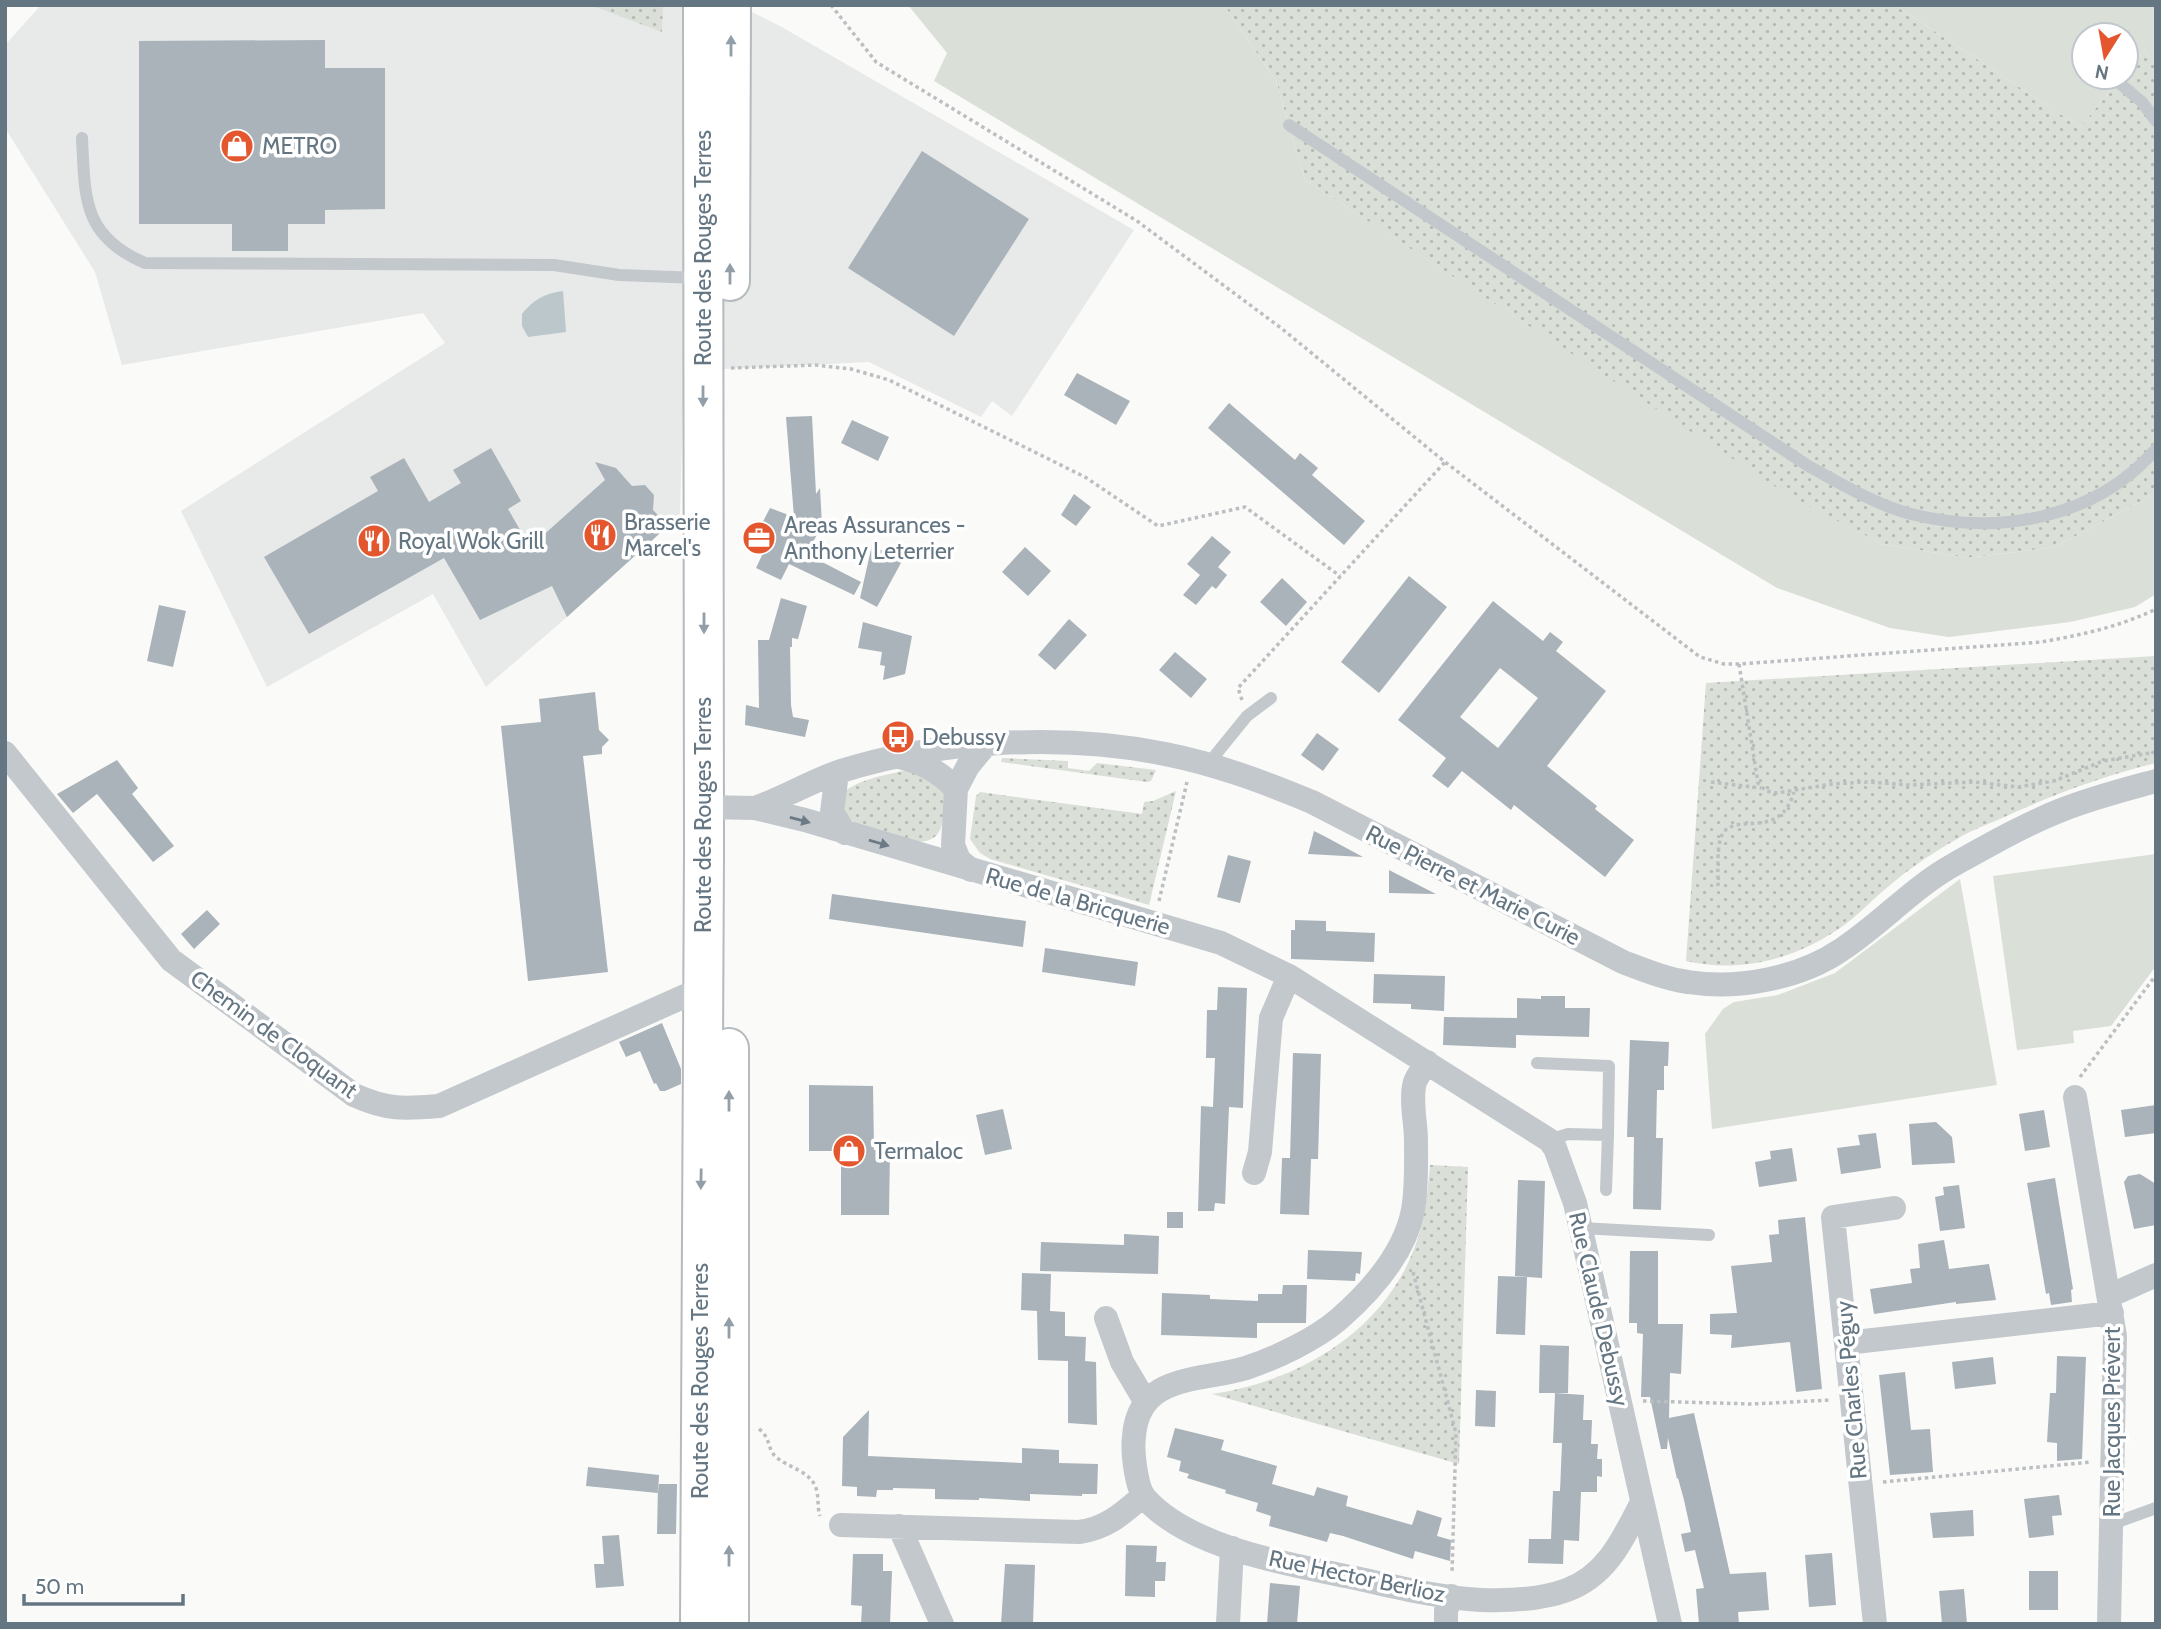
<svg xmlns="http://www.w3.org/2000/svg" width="2161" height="1629" viewBox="0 0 2161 1629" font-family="Cabin,sans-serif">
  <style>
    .built { fill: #e8e9e9 }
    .grass { fill: url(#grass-dots) }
    .pitch { fill: #dadfd7 }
    .water { fill: #bbc7cb }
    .building { fill: #aab3b9; fill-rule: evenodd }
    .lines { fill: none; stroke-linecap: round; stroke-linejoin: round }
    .primary-casing { stroke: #b5babe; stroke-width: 42 }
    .path { stroke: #bbbfc2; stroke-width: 3.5; stroke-dasharray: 3.5 3.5; stroke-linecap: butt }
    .service { stroke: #c3c8cc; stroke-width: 12 }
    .minor { stroke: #c3c8cc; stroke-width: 24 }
    .primary { stroke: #fff; stroke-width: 38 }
    .oneway { fill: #939fa8 }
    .oneway2 { fill: #6a7a87 }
    .labels { text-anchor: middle; stroke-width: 7; stroke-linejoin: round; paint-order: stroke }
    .poi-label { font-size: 23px; fill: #657683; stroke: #fff; text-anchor: start }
    .street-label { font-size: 23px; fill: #657683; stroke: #fff }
  </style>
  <defs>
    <pattern id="grass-dots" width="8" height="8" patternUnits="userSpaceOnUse" patternTransform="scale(1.75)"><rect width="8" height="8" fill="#dadfd7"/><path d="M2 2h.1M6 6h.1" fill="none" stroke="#b4b9b4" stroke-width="1.8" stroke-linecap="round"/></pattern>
  </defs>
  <rect width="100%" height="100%" fill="#fafaf8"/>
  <!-- built -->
  <path class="built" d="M41,5H738L780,26L1134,230L1012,416L992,401L981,417L869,362L684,371L680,514L567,617L486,687L433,594L267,687L181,511L445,343L423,313L122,365L95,272L5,128V45Z"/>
  <!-- grass -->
  <path class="grass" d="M590,5H663L662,32Z
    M1224,5H1895L2080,127L2122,77H2126V72L2144,50L2156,65V491L2142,501L2055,547L1967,558L1882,544L1788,496L1305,180L1276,81Z
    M2156,656V763C2102,776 2050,796 2000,819C1986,825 1970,831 1957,839C1930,854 1906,871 1883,891C1867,905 1852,921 1834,932C1791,960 1737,973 1686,961L1706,683Z
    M1002,758L1068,761V768L1089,771L1097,763L1156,770L1151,781L1147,782L1001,762Z
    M910,769L944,785C945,830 944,852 892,837C871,831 860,829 843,814L844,792C861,778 888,775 910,769Z
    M1176,791L1149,905L990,859L980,853L970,839L976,796L980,792L1142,814L1144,802L1153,801Z
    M1430,1165L1468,1167L1459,1464L1212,1394C1307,1380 1399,1322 1422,1223C1427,1204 1428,1185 1430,1165Z"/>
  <!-- pitch -->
  <path class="pitch" d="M908,5H1224L1276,81L1305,180L1788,495L1882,544L1967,558L2055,547L2142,501L2156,491V594L2135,607L2070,622L1949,637L1890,628L1777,588L934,81L947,53Z
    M1895,5H2156V65L2144,50L2126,72V35H2084V77H2122L2080,127Z
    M2156,854V966L2111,1026L2073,1031L2074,1043L2017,1050L1993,876Z
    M1960,879L1997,1085L1712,1129L1705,1034L1723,1009L1734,1002L1778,995L1835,973Z"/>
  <!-- water -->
  <path class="water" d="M563,291L566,332L528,337L522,326V314C533,300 545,293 563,291Z"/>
  <!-- building -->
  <path class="building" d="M325,40V68H385V209L325,210V224H288V251H232V224H139V41Z
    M922,151L1029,219L954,336L848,268Z
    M1077,373L1130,401L1116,425L1064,395Z
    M1229,403L1295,460L1300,453L1318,468L1312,475L1365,521L1344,545L1208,428Z
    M812,416L816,494L820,488L822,525L804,559L824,563L861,582L854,595L789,564L781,580L756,568L764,551L751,545L770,508L794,517L786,417Z
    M852,420L889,437L878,461L841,443Z
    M491,448L521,501L508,509L530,547L605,480L595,462L616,468L632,486L645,485L654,495L653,510L668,526L567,617L552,586L480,620L444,558L309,634L264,557L378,491L370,477L404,458L429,502L461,483L453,470Z
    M1074,494L1091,507L1076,526L1061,515Z
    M1212,536L1231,552L1218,567L1227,575L1216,589L1212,586L1196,605L1183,595L1200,575L1187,564Z
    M872,545L902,561L877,607L860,598Z
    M1025,547L1051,571L1028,596L1002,572Z
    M1409,576L1447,607L1379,693L1341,662Z
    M1282,578L1307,602L1286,626L1260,602Z
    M781,598L807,606L798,639L792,638V647H790L791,705L793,717L809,720L805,737L745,725L746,705L759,708L758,640H769Z
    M1493,601L1543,641L1550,632L1563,642L1556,651L1606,691L1547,766L1597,806L1595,809L1634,840L1605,877L1514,805L1511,810L1462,771L1448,788L1432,776L1446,758L1398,720ZM1500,668L1538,698L1498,748L1460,717Z
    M159,605L186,611L173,667L147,661Z
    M1069,619L1087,635L1055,670L1038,655Z
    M863,622L912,636L905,674L883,680L885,666L880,665L882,652L858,648Z
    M1175,652L1207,679L1191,698L1159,670Z
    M595,692L599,730L609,740L602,747V754L583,756L608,972L528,981L501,726L541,722L539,699Z
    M1317,733L1339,749L1323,771L1301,755Z
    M117,760L138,788L132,794L174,846L153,862L97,794L73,813L57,794Z
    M1314,831L1324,836L1363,857L1308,854Z
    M1228,855L1251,861L1240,903L1217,897Z
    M1389,870L1436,894L1389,893Z
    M832,894L1026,921L1023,947L829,919Z
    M207,910L220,924L194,949L181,934Z
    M1295,920L1326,921V931L1375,933L1374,962L1291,959V930H1295Z
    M1045,948L1138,962L1135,986L1042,972Z
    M1374,974L1445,976L1444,1011L1411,1009V1004L1373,1003Z
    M1218,987L1247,988L1243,1108L1229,1107L1225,1204L1215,1203L1214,1211H1198L1201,1106L1213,1107L1214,1082L1215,1058H1206L1207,1010H1217Z
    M1541,996H1565V1008H1590L1589,1037L1516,1035V1048L1443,1045L1444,1017L1517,1018V998L1541,999Z
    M662,1023L681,1069V1084L665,1091H660L656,1083L654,1084L640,1051L626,1057L619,1042Z
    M1630,1040L1669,1042L1668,1066H1664V1090H1657L1656,1138H1663L1661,1210L1633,1209L1634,1137H1627Z
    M1293,1053L1321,1054L1318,1159H1311L1309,1215L1280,1214L1282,1158H1290Z
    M809,1085L873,1086L874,1150H890L889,1215H841V1151H809Z
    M2156,1105V1133L2125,1137L2121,1110Z
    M1003,1109L1012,1149L985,1155L976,1115Z
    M2044,1110L2050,1147L2025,1151L2019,1114Z
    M1936,1122L1952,1137L1955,1163L1912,1165L1909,1124Z
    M1876,1133L1881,1168L1841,1174L1837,1148L1860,1145L1858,1135Z
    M1792,1148L1797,1181L1759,1187L1755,1162L1771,1159L1770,1151Z
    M2140,1174L2156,1184V1225L2134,1229L2124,1182L2128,1176Z
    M2055,1178L2073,1289L2071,1290L2072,1302L2051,1305L2049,1293L2046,1294L2027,1183Z
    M1518,1180L1545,1181L1542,1278L1515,1276Z
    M1959,1185L1965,1228L1940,1231L1935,1197L1944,1195L1943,1187Z
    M1167,1212H1183V1228H1167Z
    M1805,1217L1822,1389L1796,1392L1790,1342L1731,1348L1732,1335L1710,1334V1314L1737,1313L1731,1266L1772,1262L1769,1235L1779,1234L1778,1220Z
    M1124,1234L1159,1236L1158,1274L1040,1271L1041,1242L1124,1245Z
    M1944,1240L1949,1269L1989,1264L1996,1300L1956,1304V1302L1874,1314L1870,1289L1912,1283L1910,1269L1920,1268L1918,1244Z
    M1308,1250L1362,1252L1360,1274L1356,1273L1355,1281L1307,1279Z
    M1630,1251H1658V1324H1683L1681,1374L1670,1373L1669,1418L1694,1413L1730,1574L1766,1572L1769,1610L1738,1612L1739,1624H1699L1696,1589L1704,1588L1695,1550L1685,1552L1681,1534L1691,1532L1684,1500L1678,1478L1677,1479L1668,1438L1667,1449H1661L1650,1397H1641L1643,1334L1637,1333V1323H1629Z
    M1022,1273L1051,1274L1050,1311L1065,1312V1336L1086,1337L1085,1361L1096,1362L1097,1425L1068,1423V1361L1038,1360L1037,1311L1021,1310Z
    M1498,1276L1527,1277L1525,1335L1496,1334Z
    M1283,1285H1307L1306,1323H1257V1338L1161,1335L1162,1293L1210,1295V1299L1258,1301V1294H1282Z
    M1540,1345L1569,1346L1568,1393H1539Z
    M2057,1356L2086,1357L2082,1459L2057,1461V1443L2047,1442L2050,1393H2056Z
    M1993,1357L1996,1384L1955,1389L1952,1362Z
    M1905,1372L1911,1430L1930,1429L1933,1472L1890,1475L1879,1375Z
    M1476,1390L1496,1391L1495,1427L1475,1426Z
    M1555,1393L1584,1395L1583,1420H1592L1591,1444H1598L1597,1459H1602V1477L1597,1476V1492H1581L1579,1541L1564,1540L1563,1564L1528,1563L1529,1539H1551L1553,1491H1560L1562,1443H1553Z
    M869,1410L868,1456L1022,1463V1448L1059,1450V1463L1098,1464L1097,1494H1082V1496L1030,1494V1501L979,1498V1500L935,1499V1489L893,1488V1490H877L876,1497L857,1496V1487L842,1486L843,1437Z
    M1175,1428L1224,1440L1221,1450L1277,1466L1272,1484L1314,1496L1317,1487L1348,1496L1346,1506L1412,1525L1417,1510L1442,1518L1437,1536L1451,1540L1450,1561L1415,1551L1413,1559L1343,1536L1330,1533L1327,1542L1269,1526L1271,1516L1256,1511L1258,1503L1225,1493L1226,1490L1187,1478L1189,1474L1179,1471L1181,1461L1167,1457Z
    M588,1467L659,1475L658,1493L586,1486Z
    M658,1484H677L676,1534H657Z
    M2059,1495L2062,1515L2052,1516L2054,1535L2029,1538L2024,1499Z
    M1973,1510L1974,1536L1933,1538L1930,1513Z
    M619,1535L624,1586L596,1588L594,1564H604L602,1536Z
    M1126,1545L1157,1546L1156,1562H1166L1165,1581H1155V1597L1125,1596Z
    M1832,1553L1836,1605L1809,1607L1805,1555Z
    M853,1554H883V1571H892L890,1624H861L862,1606L851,1605Z
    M1005,1564L1035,1565L1033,1624H1001Z
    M2029,1571H2058V1610H2029Z
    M1270,1583L1300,1586L1297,1624H1267Z
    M1964,1589L1967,1624H1942L1939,1591Z"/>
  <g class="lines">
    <defs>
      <path id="primary" d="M730,281L731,5
        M729,1048V1624
        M700,1624L704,852L703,5"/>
    </defs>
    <!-- primary casing -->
    <use href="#primary" class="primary-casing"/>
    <!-- path -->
    <path class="path" d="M831,5L876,62L1137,221L1281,328L1445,462L1700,657L1724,664H1739L2041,642C2081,635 2119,627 2156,609
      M731,368L815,365L851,369L889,380L1085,477L1158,526L1245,507L1340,576
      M1739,664L1758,783L1766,791L1777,793L1832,784L1867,782L1909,785L1974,782L2018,787L2054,781L2103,761L2156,752
      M1242,700L1238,688L1445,462
      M1711,782L1761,788
      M1718,886C1718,873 1716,840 1724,832C1739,813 1780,840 1794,792
      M1159,901L1187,782
      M2080,1077L2156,975
      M1413,1272L1456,1433L1452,1573
      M1643,1401L1752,1404L1831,1400
      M759,1429C771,1438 767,1449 776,1457C789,1468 810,1471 816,1488C819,1497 817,1507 820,1516
      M1883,1482L2091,1462"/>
    <!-- service -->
    <path class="service" d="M2118,82L2142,102L2156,121
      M1289,125L1810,467C1842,484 1876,505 1911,514C1998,536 2095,519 2156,449
      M82,138C85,197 82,236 145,263L554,265L619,275L699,278
      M1208,764L1247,716L1271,698
      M1537,1063L1609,1066L1608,1135
      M1549,1140L1568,1134L1608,1135L1606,1190
      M1581,1228L1709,1235
      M2112,1524L2156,1508"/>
    <!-- minor -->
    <path class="minor" d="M5,753L171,960L354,1095C387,1110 404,1109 439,1106L703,988
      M903,758C925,763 941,773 956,789
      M837,773L832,812L845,833
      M703,807L755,808L805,820L1221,943L1289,976L1549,1140L1555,1148L1575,1203L1670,1624
      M755,808C783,798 810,782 838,772C937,740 1063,733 1165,754C1216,764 1264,782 1312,802L1623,962C1644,970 1666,979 1688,982C1738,990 1800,978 1841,950C1881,924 1913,887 1955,864C1989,845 2024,825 2059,811C2091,798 2123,790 2156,781
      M971,870L959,860L953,845L956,789L968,766L987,743
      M1427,1062C1423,1068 1418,1075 1415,1082C1410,1099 1416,1123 1416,1141C1416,1163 1417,1188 1413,1210C1405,1253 1371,1291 1339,1319C1316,1339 1276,1358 1246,1368C1201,1382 1139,1373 1134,1436C1132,1451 1136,1487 1145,1498C1191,1550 1295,1565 1360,1579C1399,1588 1441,1598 1481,1600C1509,1601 1540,1600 1567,1590C1607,1575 1623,1539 1641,1504
      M2075,1097L2115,1336L2109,1624
      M1254,1173L1260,1152L1271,1018L1289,976
      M2109,1296L2156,1275
      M1106,1318L1122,1362L1145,1401
      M1846,1343L2112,1313
      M841,1525L1079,1532C1107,1528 1122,1514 1143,1496
      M899,1526L942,1624
      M1228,1624L1232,1548
      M1446,1624V1611L1451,1596
      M1875,1624L1833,1217L1894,1208"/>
    <!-- primary -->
    <use href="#primary" class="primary"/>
  </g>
  <!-- one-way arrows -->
  <defs><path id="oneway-solid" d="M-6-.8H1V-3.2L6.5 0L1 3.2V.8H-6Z" transform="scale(1.75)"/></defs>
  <g class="oneway">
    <use href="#oneway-solid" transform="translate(731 46) rotate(-90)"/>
    <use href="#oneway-solid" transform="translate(730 274) rotate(-90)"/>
    <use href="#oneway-solid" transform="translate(703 396) rotate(90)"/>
    <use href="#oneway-solid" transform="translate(704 623) rotate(90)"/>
    <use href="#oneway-solid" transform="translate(729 1101) rotate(-90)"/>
    <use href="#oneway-solid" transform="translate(701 1179) rotate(91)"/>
    <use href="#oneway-solid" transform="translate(729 1328) rotate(-90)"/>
    <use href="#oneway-solid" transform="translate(729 1556) rotate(-90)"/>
  </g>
  <g class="oneway2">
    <use href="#oneway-solid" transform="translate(800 820) rotate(15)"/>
    <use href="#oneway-solid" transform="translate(879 843) rotate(16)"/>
  </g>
  <!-- icons -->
  <defs>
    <symbol id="shop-disc" viewBox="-11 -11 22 22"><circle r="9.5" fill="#e4572e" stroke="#fff"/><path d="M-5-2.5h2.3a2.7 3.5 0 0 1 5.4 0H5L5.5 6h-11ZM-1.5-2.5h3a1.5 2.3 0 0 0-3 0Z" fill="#fff"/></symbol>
    <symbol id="restaurant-disc" viewBox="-11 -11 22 22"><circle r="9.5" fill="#e4572e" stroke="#fff"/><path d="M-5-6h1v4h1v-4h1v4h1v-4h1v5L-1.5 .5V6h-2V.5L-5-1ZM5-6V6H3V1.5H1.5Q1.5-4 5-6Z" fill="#fff"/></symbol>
    <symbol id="office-disc" viewBox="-11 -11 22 22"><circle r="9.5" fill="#e4572e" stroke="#fff"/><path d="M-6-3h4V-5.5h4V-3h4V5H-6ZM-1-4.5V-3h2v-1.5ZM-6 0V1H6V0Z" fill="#fff"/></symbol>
    <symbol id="bus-disc" viewBox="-11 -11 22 22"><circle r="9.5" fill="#e4572e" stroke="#fff"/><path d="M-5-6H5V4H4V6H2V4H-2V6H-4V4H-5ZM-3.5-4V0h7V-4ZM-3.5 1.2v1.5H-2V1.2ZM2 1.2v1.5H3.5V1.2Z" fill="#fff"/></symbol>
  </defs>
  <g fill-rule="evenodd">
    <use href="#shop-disc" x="218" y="127" width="38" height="38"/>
    <use href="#restaurant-disc" x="581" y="516" width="38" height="38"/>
    <use href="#office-disc" x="740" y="519" width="38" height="38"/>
    <use href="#restaurant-disc" x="355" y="522" width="38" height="38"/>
    <use href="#bus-disc" x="879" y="718" width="38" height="38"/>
    <use href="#shop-disc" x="830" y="1132" width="38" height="38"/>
  </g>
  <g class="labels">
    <!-- poi labels -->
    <g class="poi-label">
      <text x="262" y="154">METRO</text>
      <text x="624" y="530">Brasserie<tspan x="624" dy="26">Marcel's</tspan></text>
      <text x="784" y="533">Areas Assurances -<tspan x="784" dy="26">Anthony Leterrier</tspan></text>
      <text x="398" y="549">Royal Wok Grill</text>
      <text x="922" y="745">Debussy</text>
      <text x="874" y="1159">Termaloc</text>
    </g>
    <!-- street labels -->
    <g class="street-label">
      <text transform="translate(703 248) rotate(-90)" y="8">Route des Rouges Terres</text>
      <text transform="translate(703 815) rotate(-90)" y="8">Route des Rouges Terres</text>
      <text transform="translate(1473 885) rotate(27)" y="8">Rue Pierre et Marie Curie</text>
      <text transform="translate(1078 901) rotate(16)" y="8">Rue de la Bricquerie</text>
      <text transform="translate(274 1034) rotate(36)" y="8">Chemin de Cloquant</text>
      <text transform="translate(1599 1309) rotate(77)" y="8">Rue Claude Debussy</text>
      <text transform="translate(700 1381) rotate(-90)" y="8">Route des Rouges Terres</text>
      <text transform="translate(1851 1390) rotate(-95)" y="8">Rue Charles Péguy</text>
      <text transform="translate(2112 1422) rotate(-90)" y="8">Rue Jacques Prévert</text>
      <text transform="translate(1357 1576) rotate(12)" y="8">Rue Hector Berlioz</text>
    </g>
  </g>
  <!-- border -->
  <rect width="2161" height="1629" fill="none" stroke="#657683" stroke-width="14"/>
  <!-- north arrow -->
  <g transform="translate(2105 56) rotate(191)"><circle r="33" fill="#ffffff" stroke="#c1c8cd" stroke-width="2"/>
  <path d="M0-5L12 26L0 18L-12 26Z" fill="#e4572e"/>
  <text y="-10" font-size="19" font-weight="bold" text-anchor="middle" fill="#657683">N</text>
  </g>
  <!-- scale -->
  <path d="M24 1594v10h159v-10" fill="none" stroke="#657683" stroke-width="3.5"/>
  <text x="35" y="1594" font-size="21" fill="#657683" stroke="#ffffff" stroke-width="5" paint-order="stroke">50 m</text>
</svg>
